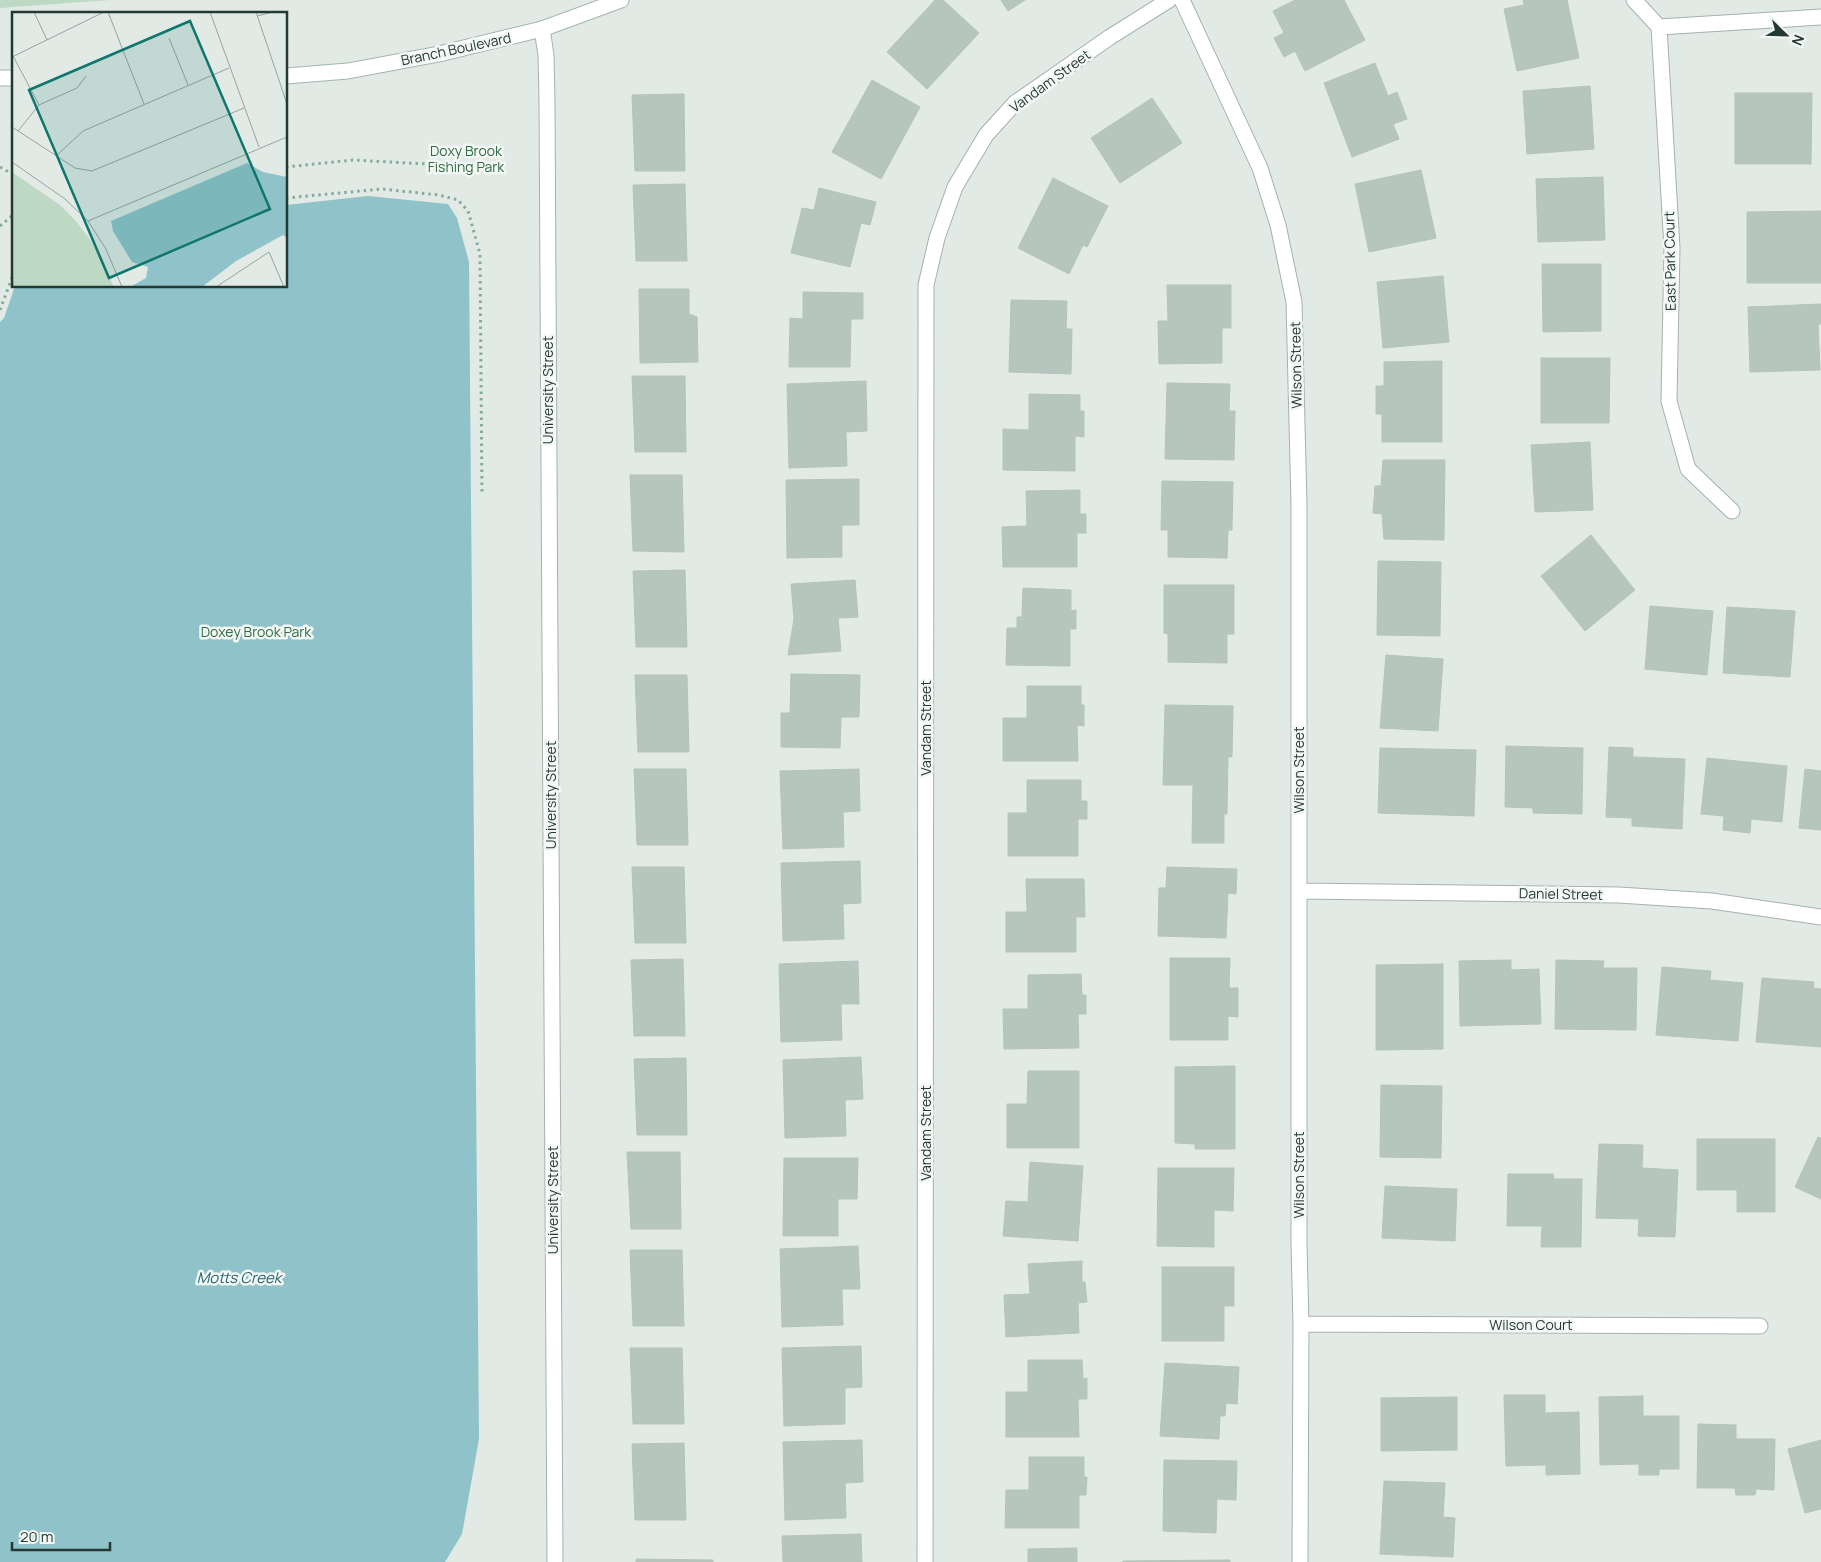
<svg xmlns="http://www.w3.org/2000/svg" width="1821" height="1562" viewBox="0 0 1821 1562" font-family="Manrope,sans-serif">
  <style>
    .green { fill: #bdd9c3 }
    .water { fill: #90c2c9 }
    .building { fill: #b7c5bf; stroke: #b5c3bd }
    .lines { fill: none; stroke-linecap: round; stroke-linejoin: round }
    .street-casing { stroke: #a5b1ad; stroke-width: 17 }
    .secondary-casing { stroke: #a2b5ad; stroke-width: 17 }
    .path { stroke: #86aa9d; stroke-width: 3; stroke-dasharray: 2.5 4; stroke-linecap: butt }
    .street { stroke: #fff; stroke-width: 15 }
    .secondary { stroke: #fff; stroke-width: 15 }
    .labels { text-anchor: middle; stroke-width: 5; stroke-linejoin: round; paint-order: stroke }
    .street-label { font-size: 14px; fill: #243933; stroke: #f2f7f4 }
    .park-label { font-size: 14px; fill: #336b46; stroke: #f2f7f4 }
    .water-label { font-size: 15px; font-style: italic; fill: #25646e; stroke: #f2f7f4 }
    .inset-road { fill: none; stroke: #96a39e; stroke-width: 1 }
    .view { fill: #0f766e; fill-opacity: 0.15; stroke: #0f766e; stroke-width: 2.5 }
    .inset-edge { fill: none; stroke: #243933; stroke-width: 2.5 }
  </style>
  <rect width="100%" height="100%" fill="#e2eae6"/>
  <!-- green -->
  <path class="green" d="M0,0H110L0,8Z"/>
  <!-- water -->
  <path class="water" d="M368,196L448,204L457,218L469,262L479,1439L462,1534L445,1562H0V322L4,318L15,286H286V205Z"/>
  <!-- building -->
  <path class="building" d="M935,0H943L979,33L927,89L887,52Z
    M1001,0H1025L1008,11Z
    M1295,0H1344L1365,40L1305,71L1295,51L1284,57L1274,38L1284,33L1273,11Z
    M1523,0H1567L1579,58L1517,71L1504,9L1524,5Z
    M1375,63L1388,96L1397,92L1407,119L1393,124L1399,139L1352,157L1324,83Z
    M872,80L920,107L881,179L832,152Z
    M1590,86L1594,149L1527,154L1523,91Z
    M1735,93H1812L1811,164H1735Z
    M684,94L685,171H635L632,95Z
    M1152,98L1182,143L1120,183L1091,138Z
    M1421,170L1436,238L1369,252L1355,184Z
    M1603,177L1605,240L1538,242L1536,179Z
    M1053,178L1108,206L1087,247L1083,245L1069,274L1018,248Z
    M685,184L687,261H636L633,185Z
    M819,188L876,202L870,225L861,223L850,267L791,253L802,208L814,210Z
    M1821,211V283H1747V212Z
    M1542,264H1601V331L1543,332Z
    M1443,276L1449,342L1383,348L1377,282Z
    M1167,285H1231V328H1222V363L1159,364L1158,321H1168Z
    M639,289H689V314L697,317L698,362L640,363Z
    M803,292L863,293V319H851L850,367H789L790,318L803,319Z
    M1011,300L1067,301L1066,329H1072L1071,374L1009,372Z
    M1821,304V324H1818L1820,370L1750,372L1748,307Z
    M1541,358H1610L1609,423H1541Z
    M1442,361V442H1382V414H1376V386H1384V362Z
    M632,376H685L686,452H635Z
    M866,381L867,431L846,432L847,466L789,468L787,384Z
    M1167,383L1230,384L1229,411H1235L1234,460L1165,459Z
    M1029,394L1080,395V411H1084V437L1075,436V471L1003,470V429L1029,430Z
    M1590,442L1593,510L1535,512L1531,445Z
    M1383,460H1445L1444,540L1384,539L1382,514L1373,513L1375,486H1381Z
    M630,475H682L684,552L633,551Z
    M859,479V525H842V557L787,558L786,480Z
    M1162,481L1233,482L1232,530H1228L1227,558L1168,557V530H1161Z
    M1080,490V514H1086V533H1077V567H1003L1002,527L1027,526L1026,491Z
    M1591,535L1635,590L1585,631L1541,576Z
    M1378,561L1441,562L1440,636L1377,635Z
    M685,570L687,647H636L633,571Z
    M855,580L858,617L838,618L841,651L788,655L794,619L791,584Z
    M1164,585H1234V634H1227V663L1168,662V634L1164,633Z
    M1023,588L1071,590V611L1076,610V629H1070V666L1006,665L1007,628H1017V617H1022Z
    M1650,606L1713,611L1707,675L1645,669Z
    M1727,607L1795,611L1790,677L1723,673Z
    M1386,655L1443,659L1438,731L1380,728Z
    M791,674L860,675L859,717H841L840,748L781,747V713H790Z
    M635,675H687L689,752H638Z
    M1027,686H1081V705H1084V726L1077,725L1078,761H1003V718H1027Z
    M1165,705L1233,706L1232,757H1228L1227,814H1224V843H1192L1193,785H1163Z
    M1506,746L1583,748L1582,814L1533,813V808L1505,807Z
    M1609,747L1633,748V757L1685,759L1682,829L1632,826V818L1606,817Z
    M1380,748L1476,750L1474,816L1378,813Z
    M1707,758L1787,766L1782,822L1751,819L1750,833L1723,830L1724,816L1701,814Z
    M634,769H686L688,845H637Z
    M859,769L860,811L843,812L844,847L783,849L780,771Z
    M1805,769L1821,771V830L1799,828Z
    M1027,780H1081V801H1087V819H1078V856H1008V813H1027Z
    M860,861L861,903L843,904L844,939L783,941L781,863Z
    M632,867H684L686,943H635Z
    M1167,867L1237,869L1236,894L1228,893L1226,938L1158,936L1159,888H1166Z
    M1026,879H1084L1085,917H1076V952H1006V912H1027Z
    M1170,958H1230L1229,988H1238V1017L1228,1016V1040H1170Z
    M683,959L685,1036H634L631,960Z
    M1511,960V970L1539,969L1541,1024L1460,1026L1459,961Z
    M1556,960L1604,961L1603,968H1637L1636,1030L1555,1029Z
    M858,961L859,1004H841L842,1040L781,1042L779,964Z
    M1443,964V1049L1376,1050V965Z
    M1662,967L1711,971L1710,980L1743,983L1738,1041L1656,1035Z
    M1081,974L1082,995H1086V1014H1078L1079,1048L1004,1049L1003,1009H1028V975Z
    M1762,978L1814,982L1813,988L1821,989V1047L1756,1042Z
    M861,1057L863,1099L845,1100L846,1136L785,1138L783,1060Z
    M686,1058L687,1135H637L634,1059Z
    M1235,1066V1149H1195V1144L1175,1143V1067Z
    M1028,1071H1079V1148H1007V1104H1027Z
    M1381,1085L1442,1086L1441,1158L1380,1157Z
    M1818,1137L1821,1138V1199L1795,1187Z
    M1697,1139H1775V1212H1737V1190H1697Z
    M1599,1144L1643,1145L1642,1168L1678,1170L1675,1237L1638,1236L1639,1219L1596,1218Z
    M627,1152H680L681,1229H631Z
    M784,1158H858L857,1199H838V1236H783Z
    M1030,1162L1083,1166L1078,1241L1003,1236L1006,1201L1028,1202Z
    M1158,1168H1234L1233,1211L1214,1210V1247L1157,1246Z
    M1508,1174H1553L1554,1179H1582L1581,1247H1541L1542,1226H1507Z
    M1385,1186L1457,1189L1455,1241L1382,1238Z
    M858,1246L860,1289H842L843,1325L782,1327L780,1249Z
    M630,1250H682L684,1326H633Z
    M1082,1261V1282H1085L1087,1302L1078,1303L1079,1333L1006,1337L1004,1295L1030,1294L1028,1264Z
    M1162,1267H1234V1306H1224V1341H1162Z
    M861,1346L862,1387L845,1388V1424L784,1426L782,1348Z
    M630,1348H682L684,1424H633Z
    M1028,1360H1082L1083,1379L1087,1378V1399H1078L1079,1437H1006V1392H1028Z
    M1165,1363L1239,1367L1237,1404L1226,1403L1225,1416H1220L1219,1439L1160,1436Z
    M1504,1395H1545V1413L1579,1412L1580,1474L1546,1475V1465L1506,1466Z
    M1643,1396V1416H1679V1469H1659V1475H1639V1464L1600,1465L1599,1397Z
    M1457,1397V1450L1381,1451V1398Z
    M1698,1424L1736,1425V1439H1775L1774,1490L1756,1489L1755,1495H1736L1735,1488H1697Z
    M862,1440L863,1482L845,1483L846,1518L785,1520L783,1442Z
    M1821,1440V1509L1805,1513L1788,1449Z
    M684,1443L686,1520H635L632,1444Z
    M1029,1457H1084V1477H1087L1086,1495H1079V1528H1005L1006,1490H1029Z
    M1164,1460L1237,1461L1236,1500L1217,1499L1216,1533L1163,1531Z
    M1384,1481L1445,1483L1443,1517L1455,1518L1453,1557L1380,1554Z
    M861,1534L862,1562H783L782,1536Z
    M1077,1548V1562H1028V1549Z
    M636,1559L713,1560V1562H636Z
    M1230,1560V1562H1123V1561Z"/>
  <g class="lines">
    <defs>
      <path id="street" d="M1182,0L1260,168L1278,225L1294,302L1299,505V1244L1301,1324L1300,1562
        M1634,0L1659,27L1672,248L1669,401L1688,469L1732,511
        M1659,27L1821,17
        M542,29L546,55L547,102L555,1562
        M1300,891L1619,895L1712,901L1821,917
        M1301,1324L1760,1326
        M925,1562L926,285L937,238L955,187L986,135L1015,103L1110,37L1169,0"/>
      <path id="secondary" d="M286,76L348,71L439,54L542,29L621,0
        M0,78H14"/>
    </defs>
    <!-- street casing -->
    <use href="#street" class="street-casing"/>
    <!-- secondary casing -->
    <use href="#secondary" class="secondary-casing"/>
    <!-- path -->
    <path class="path" d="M0,167L14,175
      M286,167L353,160L446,165
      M286,198L382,189L439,195L458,200L468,211L480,254L482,495
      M0,226L14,214
      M0,310L14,272"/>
    <!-- street -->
    <use href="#street" class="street"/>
    <!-- secondary -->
    <use href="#secondary" class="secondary"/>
  </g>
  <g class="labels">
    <!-- street labels -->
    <g class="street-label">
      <text transform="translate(456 49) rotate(-12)" y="5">Branch Boulevard</text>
      <text transform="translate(1050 81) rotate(-36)" y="5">Vandam Street</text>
      <text transform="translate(1670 261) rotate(-91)" y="5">East Park Court</text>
      <text transform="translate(1296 365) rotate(-91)" y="5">Wilson Street</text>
      <text transform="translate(548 390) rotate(-90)" y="5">University Street</text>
      <text transform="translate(926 728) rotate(-90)" y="5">Vandam Street</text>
      <text transform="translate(1299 770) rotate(-90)" y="5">Wilson Street</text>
      <text transform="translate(551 795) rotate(-90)" y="5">University Street</text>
      <text transform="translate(1561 894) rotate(1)" y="5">Daniel Street</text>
      <text transform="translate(926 1133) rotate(-90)" y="5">Vandam Street</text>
      <text transform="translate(1299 1175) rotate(-90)" y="5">Wilson Street</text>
      <text transform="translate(553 1200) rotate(-90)" y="5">University Street</text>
      <text x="1531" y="1330">Wilson Court</text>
    </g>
    <!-- park labels -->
    <g class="park-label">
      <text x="466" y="156">Doxy Brook<tspan x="466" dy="16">Fishing Park</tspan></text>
      <text x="256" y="637">Doxey Brook Park</text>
    </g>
    <!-- water labels -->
    <g class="water-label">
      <text x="239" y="1283">Motts Creek</text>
    </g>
  </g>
  <!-- overview -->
  <g transform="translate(12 12)">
    <rect width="275" height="275" fill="#e2eae6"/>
    <path d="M0,160L48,193L63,208L80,230L102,275H0Z" fill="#bdd9c3"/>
    <path d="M235,151L251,160L275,165V226L271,223L224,249L190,275H118L134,266L136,255L120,250L101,219L99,209Z" fill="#90c2c9"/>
    <path class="inset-road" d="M22,0L35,28M96,0L132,92M198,0L247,135M244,0L275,92M245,4L261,0M157,26L176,73M1,44L27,93M0,45L92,0M0,115L63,156L80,159L232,96M6,119L27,93L65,76L74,64M44,144L71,119L217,56M0,150L53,187L76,209L94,237L110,275M76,209L275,125M204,275L257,240L272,275"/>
    <path class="view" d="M178,9L258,197L97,266L17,78Z"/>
    <rect width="275" height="275" class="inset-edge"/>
  </g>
  <!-- north arrow -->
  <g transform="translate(1786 35) rotate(113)" stroke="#f2f7f4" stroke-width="4" paint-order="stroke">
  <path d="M0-4L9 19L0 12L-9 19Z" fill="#243933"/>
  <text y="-8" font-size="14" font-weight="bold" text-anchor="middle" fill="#243933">N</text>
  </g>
  <!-- scale -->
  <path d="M12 1542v8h98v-8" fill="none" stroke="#243933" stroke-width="2.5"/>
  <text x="20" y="1542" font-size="15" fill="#243933" stroke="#f2f7f4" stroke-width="4" paint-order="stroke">20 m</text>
</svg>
